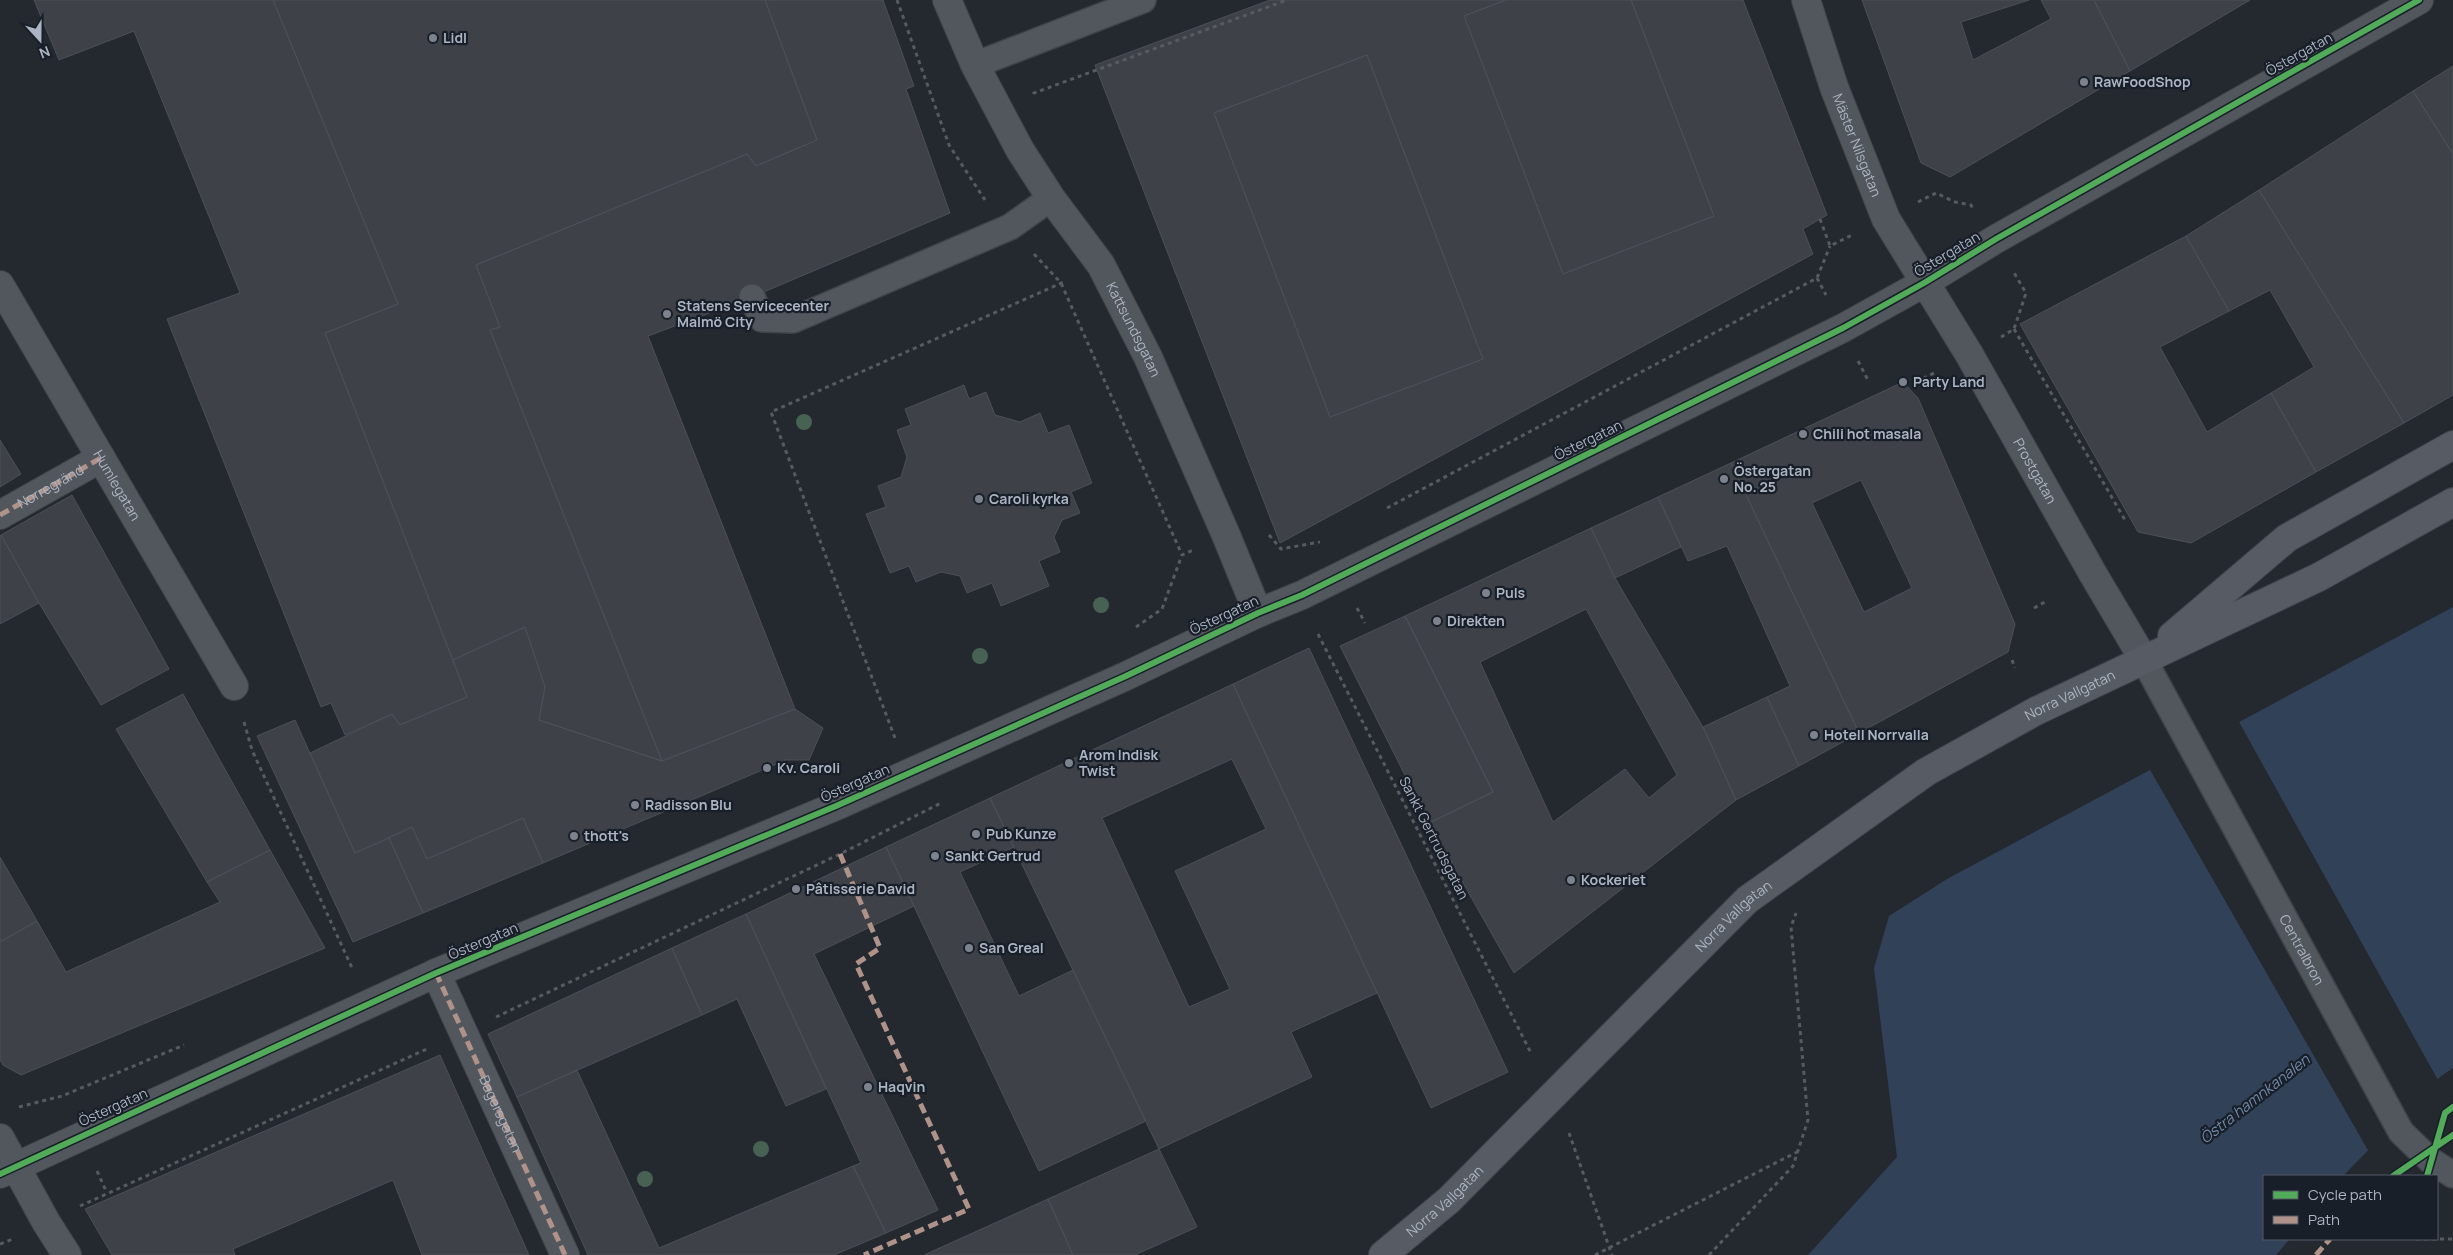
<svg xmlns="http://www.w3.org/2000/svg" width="2453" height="1255" viewBox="0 0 2453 1255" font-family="Manrope,sans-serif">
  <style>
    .water { fill: #314158 }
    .pier { fill: #24282f }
    .building { fill: #3e4248; stroke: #4b5058; fill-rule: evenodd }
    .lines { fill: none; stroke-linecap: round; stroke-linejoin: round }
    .lane-casing { stroke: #404349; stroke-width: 28 }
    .street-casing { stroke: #404349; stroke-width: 30 }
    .secondary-casing { stroke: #404349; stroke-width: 30 }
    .path { stroke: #565b61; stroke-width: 3; stroke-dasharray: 4 4; stroke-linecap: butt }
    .lane { stroke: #52575e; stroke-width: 25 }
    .street { stroke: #52575e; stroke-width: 28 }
    .secondary { stroke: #575b63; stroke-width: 28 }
    .quiet { stroke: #af9288; stroke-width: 5; stroke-dasharray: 10 5; stroke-linecap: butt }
    .cycleway-casing { stroke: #181f29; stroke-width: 9 }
    .cycleway { stroke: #51ab58; stroke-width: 6 }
    .tree { fill: #476253 }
    .poi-dot { fill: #7c838f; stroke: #181f29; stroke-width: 2 }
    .labels { text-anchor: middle; stroke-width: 4.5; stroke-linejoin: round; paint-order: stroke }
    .poi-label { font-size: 14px; font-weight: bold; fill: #abb4c2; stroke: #181f29; text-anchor: start }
    .street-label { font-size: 14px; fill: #abb4c2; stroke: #181f29 }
    .water-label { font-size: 15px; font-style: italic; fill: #748aab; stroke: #181f29 }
  </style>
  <rect width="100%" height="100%" fill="#24282f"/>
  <!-- water -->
  <path class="water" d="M2453,607V1068L2440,1077L2343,1176H2264V1239H2290L2276,1255H1808L1897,1157L1874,968L1889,916L1947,879Z"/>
  <!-- pier -->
  <path class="pier" d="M2238,720L2439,1082L2369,1152L2149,768Z"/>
  <!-- building -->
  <path class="building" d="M34,0H273L398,304L325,333L467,697L400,725L392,714L345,735L331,703L321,707L167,319L240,293L134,31L59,60Z
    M273,0H765L817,140L756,166L747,154L476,265L500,327L490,330L662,761L539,720L545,687L525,627L453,660L325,333L398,304Z
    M765,0H883L914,86L906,89L950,213L752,297L648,336L795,709L662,761L490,330L500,327L476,265L747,154L756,166L817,140Z
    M1270,0H1506L1464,16L1563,274L1714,216L1631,0H1743L1827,215L1803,229L1813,254L1280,543L1095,65ZM1367,55L1483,359L1330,417L1214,113Z
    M1506,0H1631L1714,216L1563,274L1464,16Z
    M1862,0H2029L1961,22L1973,60L2051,19L2041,0H2094L2130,71L1950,177L1921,163Z
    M2094,0H2250L2130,71Z
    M1367,55L1483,359L1330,417L1214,113Z
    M2453,66V154L2413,91Z
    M2413,91L2453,154V395L2404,423L2259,190Z
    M2259,190L2404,423L2316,472L2271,393L2314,367L2270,290L2229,311L2186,236Z
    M2186,236L2229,311L2160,347L2207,432L2271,393L2316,472L2191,543L2138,532L2020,324Z
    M1903,382L1918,398L2015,624L2008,652L1859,733L1731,463ZM1861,480L1912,588L1864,612L1812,503Z
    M964,385L969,399L986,392L995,415L1020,422L1040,413L1048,433L1069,425L1092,483L1071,492L1080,513L1062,520L1054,537L1060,552L1039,561L1049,586L1001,606L992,583L967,593L960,576L941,572L916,582L909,566L890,573L866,514L886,507L878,486L901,477L907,457L897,430L911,425L905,409Z
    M0,440L21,474L0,487Z
    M1731,463L1859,733L1799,766L1767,697L1790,686L1727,546L1688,561L1658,497Z
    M72,495L169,669L101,705L39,603L1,535Z
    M1658,497L1681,547L1615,578L1591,528Z
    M1591,528L1615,578L1703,727L1736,800L1514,973L1429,823L1493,792L1405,616ZM1586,609L1677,775L1649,798L1625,769L1553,822L1480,662Z
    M1,535L39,603L0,624V536Z
    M1405,616L1493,792L1429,823L1340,646Z
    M525,627L545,687L539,720L662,761L795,709L823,728L809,760H786L543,863L523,818L427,859L412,827L355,853L310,753L392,714L400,725L467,697L453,660Z
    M1309,648L1508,1072L1431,1108L1233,684Z
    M1233,684L1377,993L1291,1032L1312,1077L1159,1149L990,798ZM1232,759L1266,829L1175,871L1230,989L1189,1007L1102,818Z
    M183,694L270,850L207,882L116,729Z
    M1767,697L1799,766L1736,800L1703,727Z
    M295,720L355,853L389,838L423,913L353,942L257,736Z
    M990,798L1014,847L960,872L1019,996L1073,970L1146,1121L1039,1171L886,847Z
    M523,818L543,863L423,913L389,838L412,827L427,859Z
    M886,847L914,906L814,954L938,1210L886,1233L853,1166L861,1163L746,914Z
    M270,850L325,948L21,1075L3,1065L0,1060V942L37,921L66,972L220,902L207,882Z
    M0,857L37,921L0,942Z
    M746,914L826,1089L786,1106L737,999L702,1015L672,948Z
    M672,948L702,1015L517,1097L488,1034Z
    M440,1055L529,1255H422L393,1180L233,1249L235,1255H112L85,1209Z
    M577,1070L659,1248L853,1166L886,1233L834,1255H588L517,1097Z
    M1159,1149L1197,1227L1135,1255H1073L1048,1199Z
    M1048,1199L1073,1255H924Z"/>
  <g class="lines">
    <defs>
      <g id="lane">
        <path d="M975,65L1143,0"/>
        <path d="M752,297L762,319L793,320L1010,227L1051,198"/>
        <path id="s1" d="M2144,660L2401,1132L2430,1160L2453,1175"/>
      </g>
      <g id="street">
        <path id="s2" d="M947,0L975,65L1020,150L1051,198L1101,265L1148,357L1226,535L1258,613"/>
        <path id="s3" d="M1806,0L1834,87L1886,219L1969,354L2093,574L2144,660"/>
        <path id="s4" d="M0,285L234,686"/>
        <path d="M0,515L101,458"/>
        <path d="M436,973L565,1255"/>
        <path d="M0,1138L46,1222L67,1255"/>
        <path d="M0,1174L436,973L836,806L1126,676L1258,613L1302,595L1843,328L1924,283L1996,239L2419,0"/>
      </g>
      <g id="secondary">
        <path d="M2172,636L2287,538L2453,445"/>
        <path id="s5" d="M1383,1255L1449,1200L1747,900L1926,772L2036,711L2319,577L2453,502"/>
      </g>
    </defs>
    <!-- lane casing -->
    <use href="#lane" class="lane-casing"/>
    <!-- street casing -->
    <use href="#street" class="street-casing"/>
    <!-- secondary casing -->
    <use href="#secondary" class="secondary-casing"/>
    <!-- path -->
    <path class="path" d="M897,0L949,145L985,200
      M1033,92L1034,93L1287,0
      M1918,202L1936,193L1955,202L1971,205L1973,209
      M1820,219L1830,246L1852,235
      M1034,254L1061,283L1182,555
      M1817,278L1826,295
      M2014,329L2125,520
      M2001,337L2014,329L2026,293L2013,271
      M1858,361L1869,382
      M1916,382L1936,372
      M1387,508L1817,278L1830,246
      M1269,535L1281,549L1320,542
      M1357,608L1365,623
      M2034,608L2045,602
      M1136,627L1162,609L1182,555L1193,550
      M1318,634L1531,1053
      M2012,660L2015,668
      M244,722L252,750L353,970
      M895,738L771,412L1066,281
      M496,1017L840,854L941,803
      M19,1107L62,1096L184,1045
      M1569,1133L1612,1255
      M97,1171L107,1193
      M80,1206L429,1048
      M2416,1239H2453
      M0,1244L13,1239
      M1595,1255L1797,1152
      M1709,1255L1793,1166L1808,1120L1791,927L1796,913"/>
    <!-- lane -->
    <use href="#lane" class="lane"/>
    <!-- street -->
    <use href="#street" class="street"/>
    <!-- secondary -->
    <use href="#secondary" class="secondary"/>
    <!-- quiet -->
    <g class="quiet">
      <path id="s6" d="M0,515L101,458"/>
      <path d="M840,854L880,948L856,964L969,1209L864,1255"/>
      <path id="s7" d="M436,973L565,1255"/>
      <path d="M2316,1255L2330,1239"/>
    </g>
    <defs>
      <path id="cycleway" d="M0,1174L436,973L836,806L1126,676L1258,613L1302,595L1843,328L1924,283L1996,239L2419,0
        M2393,1176L2453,1135
        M2427,1176L2445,1113L2453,1107"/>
    </defs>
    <!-- cycleway casing -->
    <use href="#cycleway" class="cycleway-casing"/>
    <!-- cycleway -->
    <use href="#cycleway" class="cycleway"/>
  </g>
  <!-- trees -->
  <g class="tree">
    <circle cx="804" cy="422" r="8"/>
    <circle cx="1101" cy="605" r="8"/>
    <circle cx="980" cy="656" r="8"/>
    <circle cx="761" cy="1149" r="8"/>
    <circle cx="645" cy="1179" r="8"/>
  </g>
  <!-- markers -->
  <g class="poi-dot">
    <circle cx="433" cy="38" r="5"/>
    <circle cx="2084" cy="82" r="5"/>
    <circle cx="667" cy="314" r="5"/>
    <circle cx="1903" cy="382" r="5"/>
    <circle cx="1803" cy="434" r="5"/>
    <circle cx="1724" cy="479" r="5"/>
    <circle cx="979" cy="499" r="5"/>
    <circle cx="1486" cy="593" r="5"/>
    <circle cx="1437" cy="621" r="5"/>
    <circle cx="1814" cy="735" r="5"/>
    <circle cx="1069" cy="763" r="5"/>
    <circle cx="767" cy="768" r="5"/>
    <circle cx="635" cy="805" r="5"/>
    <circle cx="976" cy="834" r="5"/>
    <circle cx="574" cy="836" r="5"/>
    <circle cx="935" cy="856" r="5"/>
    <circle cx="1571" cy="880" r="5"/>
    <circle cx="796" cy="889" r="5"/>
    <circle cx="969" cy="948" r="5"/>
    <circle cx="868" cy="1087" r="5"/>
  </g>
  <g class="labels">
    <!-- poi labels -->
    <g class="poi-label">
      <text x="443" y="43">Lidl</text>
      <text x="2094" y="87">RawFoodShop</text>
      <text x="677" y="311">Statens Servicecenter<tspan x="677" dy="16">Malmö City</tspan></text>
      <text x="1913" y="387">Party Land</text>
      <text x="1813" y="439">Chili hot masala</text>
      <text x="1734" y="476">Östergatan<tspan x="1734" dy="16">No. 25</tspan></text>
      <text x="989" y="504">Caroli kyrka</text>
      <text x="1496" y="598">Puls</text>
      <text x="1447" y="626">Direkten</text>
      <text x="1824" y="740">Hotell Norrvalla</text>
      <text x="1079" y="760">Arom Indisk<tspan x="1079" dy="16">Twist</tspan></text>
      <text x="777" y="773">Kv. Caroli</text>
      <text x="645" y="810">Radisson Blu</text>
      <text x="986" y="839">Pub Kunze</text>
      <text x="584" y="841">thott's</text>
      <text x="945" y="861">Sankt Gertrud</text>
      <text x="1581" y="885">Kockeriet</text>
      <text x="806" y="894">Pâtisserie David</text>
      <text x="979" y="953">San Greal</text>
      <text x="878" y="1092">Haqvin</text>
    </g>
    <!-- street labels -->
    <g class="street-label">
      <text transform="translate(2299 54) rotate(-29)" y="5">Östergatan</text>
      <text dy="5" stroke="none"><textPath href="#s3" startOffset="154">Mäster Nilsgatan</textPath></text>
      <text transform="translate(1947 254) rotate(-31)" y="5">Östergatan</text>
      <text dy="5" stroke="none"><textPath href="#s2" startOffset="380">Kattsundsgatan</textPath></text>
      <text transform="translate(1588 440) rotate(-26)" y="5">Östergatan</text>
      <text dy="5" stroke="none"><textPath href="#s3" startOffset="526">Prostgatan</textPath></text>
      <text dy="5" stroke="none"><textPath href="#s4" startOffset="232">Humlegatan</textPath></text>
      <text dy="5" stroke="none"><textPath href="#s6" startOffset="58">Norregränd</textPath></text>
      <text transform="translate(1224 615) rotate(-25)" y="5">Östergatan</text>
      <text dy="5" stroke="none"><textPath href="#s5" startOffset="892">Norra Vallgatan</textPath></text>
      <text transform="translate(855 783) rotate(-24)" y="5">Östergatan</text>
      <text transform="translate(1434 838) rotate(63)" y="5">Sankt Gertrudsgatan</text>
      <text dy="5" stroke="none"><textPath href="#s5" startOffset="488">Norra Vallgatan</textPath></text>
      <text transform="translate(483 941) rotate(-23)" y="5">Östergatan</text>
      <text dy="5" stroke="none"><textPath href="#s1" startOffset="330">Centralbron</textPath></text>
      <text transform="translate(113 1107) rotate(-24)" y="5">Östergatan</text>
      <text dy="5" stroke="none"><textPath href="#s7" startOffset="155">Bagersgatan</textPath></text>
      <text dy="5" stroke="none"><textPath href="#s5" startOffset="82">Norra Vallgatan</textPath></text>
    </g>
    <!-- water labels -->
    <g class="water-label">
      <text transform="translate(2255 1099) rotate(-38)" y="5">Östra hamnkanalen</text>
    </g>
  </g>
  <!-- legend -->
  <rect x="2263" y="1175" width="175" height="65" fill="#181f29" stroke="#535b66"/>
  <rect x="2273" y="1191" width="25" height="8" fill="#51ab58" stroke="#535b66"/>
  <text x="2308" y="1200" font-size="15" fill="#abb4c2">Cycle path</text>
  <rect x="2273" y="1216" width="25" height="8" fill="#af9288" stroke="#535b66"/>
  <text x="2308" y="1225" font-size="15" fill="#abb4c2">Path</text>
  <!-- north arrow -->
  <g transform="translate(40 40) rotate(159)" stroke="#181f29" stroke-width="4" paint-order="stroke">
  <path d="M0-4L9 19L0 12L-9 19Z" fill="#abb4c2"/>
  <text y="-8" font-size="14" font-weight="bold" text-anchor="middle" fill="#abb4c2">N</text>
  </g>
</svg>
